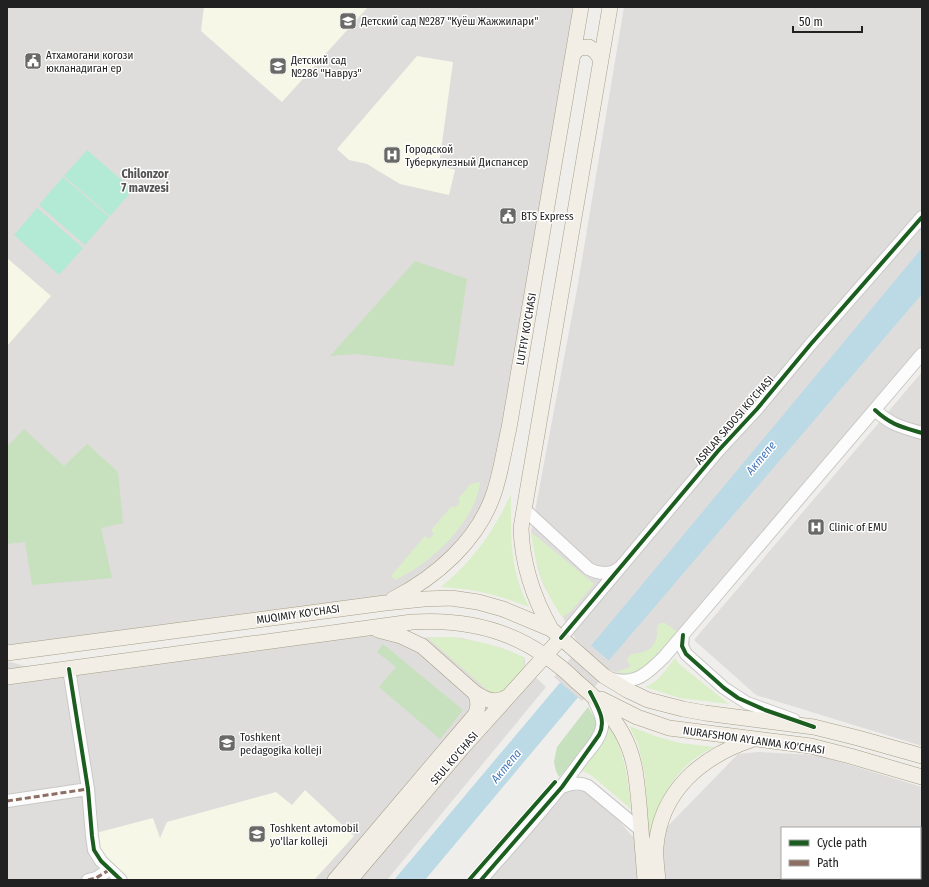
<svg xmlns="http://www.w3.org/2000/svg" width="929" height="887" viewBox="0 0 929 887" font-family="'Fira Sans Condensed',sans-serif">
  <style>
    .residential { fill: #dedddb; fill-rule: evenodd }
    .education { fill: #f7f7e7 }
    .grass { fill: #daefc7 }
    .forest { fill: #c7e0bd }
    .pitch { fill: #b2ead6 }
    .water { fill: #bbdae5 }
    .pier { fill: #dedddc }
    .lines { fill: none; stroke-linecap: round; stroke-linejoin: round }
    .minor-casing { stroke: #c8c8c6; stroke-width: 14 }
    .major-casing { stroke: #a69e86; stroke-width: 16 }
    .minor { stroke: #fdfcfc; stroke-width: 12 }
    .major { stroke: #f2eee6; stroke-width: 15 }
    .quiet { stroke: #8d6e63; stroke-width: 3; stroke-dasharray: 6 3; stroke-linecap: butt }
    .cycleway-casing { stroke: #fff; stroke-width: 6 }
    .cycleway { stroke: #1b5e20; stroke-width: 4 }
    .labels { text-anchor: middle; stroke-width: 3; stroke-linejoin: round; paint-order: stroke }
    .poi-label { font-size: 11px; fill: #212121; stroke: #fff; text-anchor: start }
    .street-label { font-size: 11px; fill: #212121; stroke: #fff }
    .neighbourhood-label { font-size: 12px; font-weight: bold; fill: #545454; stroke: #fff }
    .water-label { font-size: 12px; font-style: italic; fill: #47b; stroke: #fff }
  </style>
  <rect width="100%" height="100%" fill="#efeeea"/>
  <!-- residential -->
  <path class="residential" d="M7,7H581L509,428L473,533L385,603L7,653Z
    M624,7H922V351L643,673L627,675L612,671L577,641L544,586L538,570L531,532L578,284Z
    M922,372V746L756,695L694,640Z
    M361,629L406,638L449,637L462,638L502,648L525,658V667L546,687L387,880H7V661L45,672Z
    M758,752L817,755L922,787V880H489L564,791H584L619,821L632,836L665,829L738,754ZM782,828H920V878H782Z"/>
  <!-- education -->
  <path class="education" d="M204,7H368L282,102L201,31Z
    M417,56L453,62L439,165L455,170L449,195L400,184L367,164L349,160L337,149Z
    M7,258L51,296L7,346Z
    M305,790L354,836L314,880H129L100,855L96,833L153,818L160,838L167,822L276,792L292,805Z"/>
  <!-- grass -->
  <path class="grass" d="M480,482C476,522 430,564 395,580L391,576L425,536L429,539L434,534L431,530L452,506L455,508L460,502L458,499L471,484Z
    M511,494C511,536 509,569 529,607C498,595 475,589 441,587C474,560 493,532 511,494Z
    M531,532L594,584L570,612L562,617C542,586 536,568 531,532Z
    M661,623H665L677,632L642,671C633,675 626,674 616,672L628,668L631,665L627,661V658L632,654C645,653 656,649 657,634C657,628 656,626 661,623Z
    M449,637C475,640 501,646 525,658L523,662L525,667L503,692L492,694L428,638Z
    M675,658L679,664L729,704L680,698L645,687C658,683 666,669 675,658Z
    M629,726L655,736L679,743L715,747C676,764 657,800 649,840L645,775L638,744Z
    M610,727C625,753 628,780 631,809L591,775L580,770L606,738Z"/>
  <!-- forest -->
  <path class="forest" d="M415,261L467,279L454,366L356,354L330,356Z
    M24,429L64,466L87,444L118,472L123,523L101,528L112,578L32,585L25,542L7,544V447Z
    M383,644L463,710L440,739L379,687L396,667L377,652Z
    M588,707L597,722L594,738L559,777L556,771L554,762L557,747Z"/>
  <!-- pitch -->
  <path class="pitch" d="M87,150L133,190L110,216L64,176Z
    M63,177L109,217L85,245L39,205Z
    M37,208L83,248L59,275L14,235Z"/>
  <!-- water -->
  <path class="water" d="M922,248V294L611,658L425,880H394L621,610Z"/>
  <!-- pier -->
  <path class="pier" d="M586,641L614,665L582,701L554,677Z"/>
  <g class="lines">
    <defs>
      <path id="minor" d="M875,410C891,425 902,427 922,433
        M524,509L589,569C598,574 611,575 619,568
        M683,635L682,646L686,654L724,688L747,703L794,720
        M561,638L718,451L757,409L810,345L922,217
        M69,669L88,789L92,836L94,850L101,861L121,880
        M612,679C635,686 649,672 664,657L922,354
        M562,787C571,783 579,782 588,786L642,831
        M7,801L88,789
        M88,880L96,878L109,870
        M481,880C516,840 552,801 583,758C590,749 600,739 602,727C604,718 598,709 595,702"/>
      <path id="major" d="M573,54L579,48L589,47L596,52L601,60
        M393,599C436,577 478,541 494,493C501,472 504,450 509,428L581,7
        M551,629C533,597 522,564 521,528L610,7
        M378,630L401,636L422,646L475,693C487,701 497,704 509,696
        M7,653L385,603L424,599L451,598L478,602L503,609L551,629L604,676L627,690L648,700L683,709L705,713L814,727L858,738L922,756
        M7,677L412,622C459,619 504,627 544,655C556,663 567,672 577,682C599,700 619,721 629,748C636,766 637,785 639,804C641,830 643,855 645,880
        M601,699L637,717L669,728L811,746L850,756L922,777
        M335,880L475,715C479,708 479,701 475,693
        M350,880L462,748L561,638
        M658,880C657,869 655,857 656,846C661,791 701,757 751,740"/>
    </defs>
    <!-- minor casing -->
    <use href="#minor" class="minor-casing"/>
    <!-- major casing -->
    <use href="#major" class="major-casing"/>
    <!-- minor -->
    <use href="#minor" class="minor"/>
    <!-- major -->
    <use href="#major" class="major"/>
    <!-- quiet -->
    <path class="quiet" d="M7,801L88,789
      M88,880L96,878L109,870"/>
    <defs>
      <path id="cycleway" d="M875,410C891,425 902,427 922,433
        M683,635L682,646L686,654L724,688L738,698L765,710L814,727
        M561,638L718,451L757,409L810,345L922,217
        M69,669L88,789L92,836L94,850L101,861L121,880
        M469,880L555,782
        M481,880L562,787L599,735C607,720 597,706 590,692"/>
    </defs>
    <!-- cycleway casing -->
    <use href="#cycleway" class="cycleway-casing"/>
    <!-- cycleway -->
    <use href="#cycleway" class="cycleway"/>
  </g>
  <!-- icons -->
  <defs>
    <symbol id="school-square" viewBox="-11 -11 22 22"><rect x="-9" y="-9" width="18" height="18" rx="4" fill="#696967" stroke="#fff"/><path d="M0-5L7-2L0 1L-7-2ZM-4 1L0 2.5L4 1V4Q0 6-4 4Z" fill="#fff"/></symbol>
    <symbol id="civic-square" viewBox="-11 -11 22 22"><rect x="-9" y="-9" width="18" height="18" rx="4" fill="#696967" stroke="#fff"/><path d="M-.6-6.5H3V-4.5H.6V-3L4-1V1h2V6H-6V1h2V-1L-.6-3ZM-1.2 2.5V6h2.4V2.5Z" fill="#fff"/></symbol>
    <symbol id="hospital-square" viewBox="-11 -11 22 22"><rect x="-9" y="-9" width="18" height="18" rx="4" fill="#696967" stroke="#fff"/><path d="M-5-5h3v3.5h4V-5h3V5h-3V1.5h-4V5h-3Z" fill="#fff"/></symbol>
    <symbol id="university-square" viewBox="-11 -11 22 22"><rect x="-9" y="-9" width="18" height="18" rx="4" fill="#696967" stroke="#fff"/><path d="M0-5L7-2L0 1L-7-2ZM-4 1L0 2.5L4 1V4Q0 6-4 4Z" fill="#fff"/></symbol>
  </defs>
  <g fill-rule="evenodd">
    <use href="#school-square" x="338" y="11" width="20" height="20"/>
    <use href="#civic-square" x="23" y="51" width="20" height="20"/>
    <use href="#school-square" x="268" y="56" width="20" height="20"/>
    <use href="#hospital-square" x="382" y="145" width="20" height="20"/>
    <use href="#civic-square" x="498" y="206" width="20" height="20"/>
    <use href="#hospital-square" x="806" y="517" width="20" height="20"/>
    <use href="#university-square" x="217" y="733" width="20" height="20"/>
    <use href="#university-square" x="247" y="824" width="20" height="20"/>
  </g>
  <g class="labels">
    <!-- poi labels -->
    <g class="poi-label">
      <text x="361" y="25">Детский сад №287 "Куёш Жажжилари"</text>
      <text x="46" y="59">Атхамогани когози<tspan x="46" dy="13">юкланадиган ер</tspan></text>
      <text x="291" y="64">Детский сад<tspan x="291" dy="13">№286 "Навруз"</tspan></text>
      <text x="405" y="153">Городской<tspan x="405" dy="13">Туберкулезный Диспансер</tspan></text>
      <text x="521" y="220">BTS Express</text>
      <text x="829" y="531">Clinic of EMU</text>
      <text x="240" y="741">Toshkent<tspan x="240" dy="13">pedagogika kolleji</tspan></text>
      <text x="270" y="832">Toshkent avtomobil<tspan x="270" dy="13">yo'llar kolleji</tspan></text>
    </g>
    <!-- street labels -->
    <g class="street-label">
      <text transform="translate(526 329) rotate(-80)" y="4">LUTFIY KO'CHASI</text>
      <text transform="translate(734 420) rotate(-49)" y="4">ASRLAR SADOSI KO‘CHASI</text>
      <text transform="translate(298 614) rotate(-8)" y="4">MUQIMIY KO'CHASI</text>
      <text transform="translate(754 740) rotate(8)" y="4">NURAFSHON AYLANMA KO'CHASI</text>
      <text transform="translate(454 758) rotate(-49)" y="4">SEUL KO'CHASI</text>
    </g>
    <!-- neighbourhood labels -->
    <g class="neighbourhood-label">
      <text x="145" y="178">Chilonzor<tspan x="145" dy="14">7 mavzesi</tspan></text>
    </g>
    <!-- water labels -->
    <g class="water-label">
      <text transform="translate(761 458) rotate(-50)" y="4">Актепе</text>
      <text transform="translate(506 766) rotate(-50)" y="4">Актепа</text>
    </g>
  </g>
  <!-- border -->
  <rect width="929" height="887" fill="none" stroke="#212121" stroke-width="16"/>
  <!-- legend -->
  <rect x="781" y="827" width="140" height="52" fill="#ffffff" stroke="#a6a6a6"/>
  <rect x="789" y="840" width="20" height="6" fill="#1b5e20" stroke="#a6a6a6"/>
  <text x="817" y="847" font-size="12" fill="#212121">Cycle path</text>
  <rect x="789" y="860" width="20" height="6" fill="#8d6e63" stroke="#a6a6a6"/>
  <text x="817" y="867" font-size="12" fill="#212121">Path</text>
  <!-- scale -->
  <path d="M793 26v6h69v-6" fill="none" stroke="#212121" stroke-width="2"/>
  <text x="799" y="26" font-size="12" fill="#212121" stroke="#ffffff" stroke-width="3" paint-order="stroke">50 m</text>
</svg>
